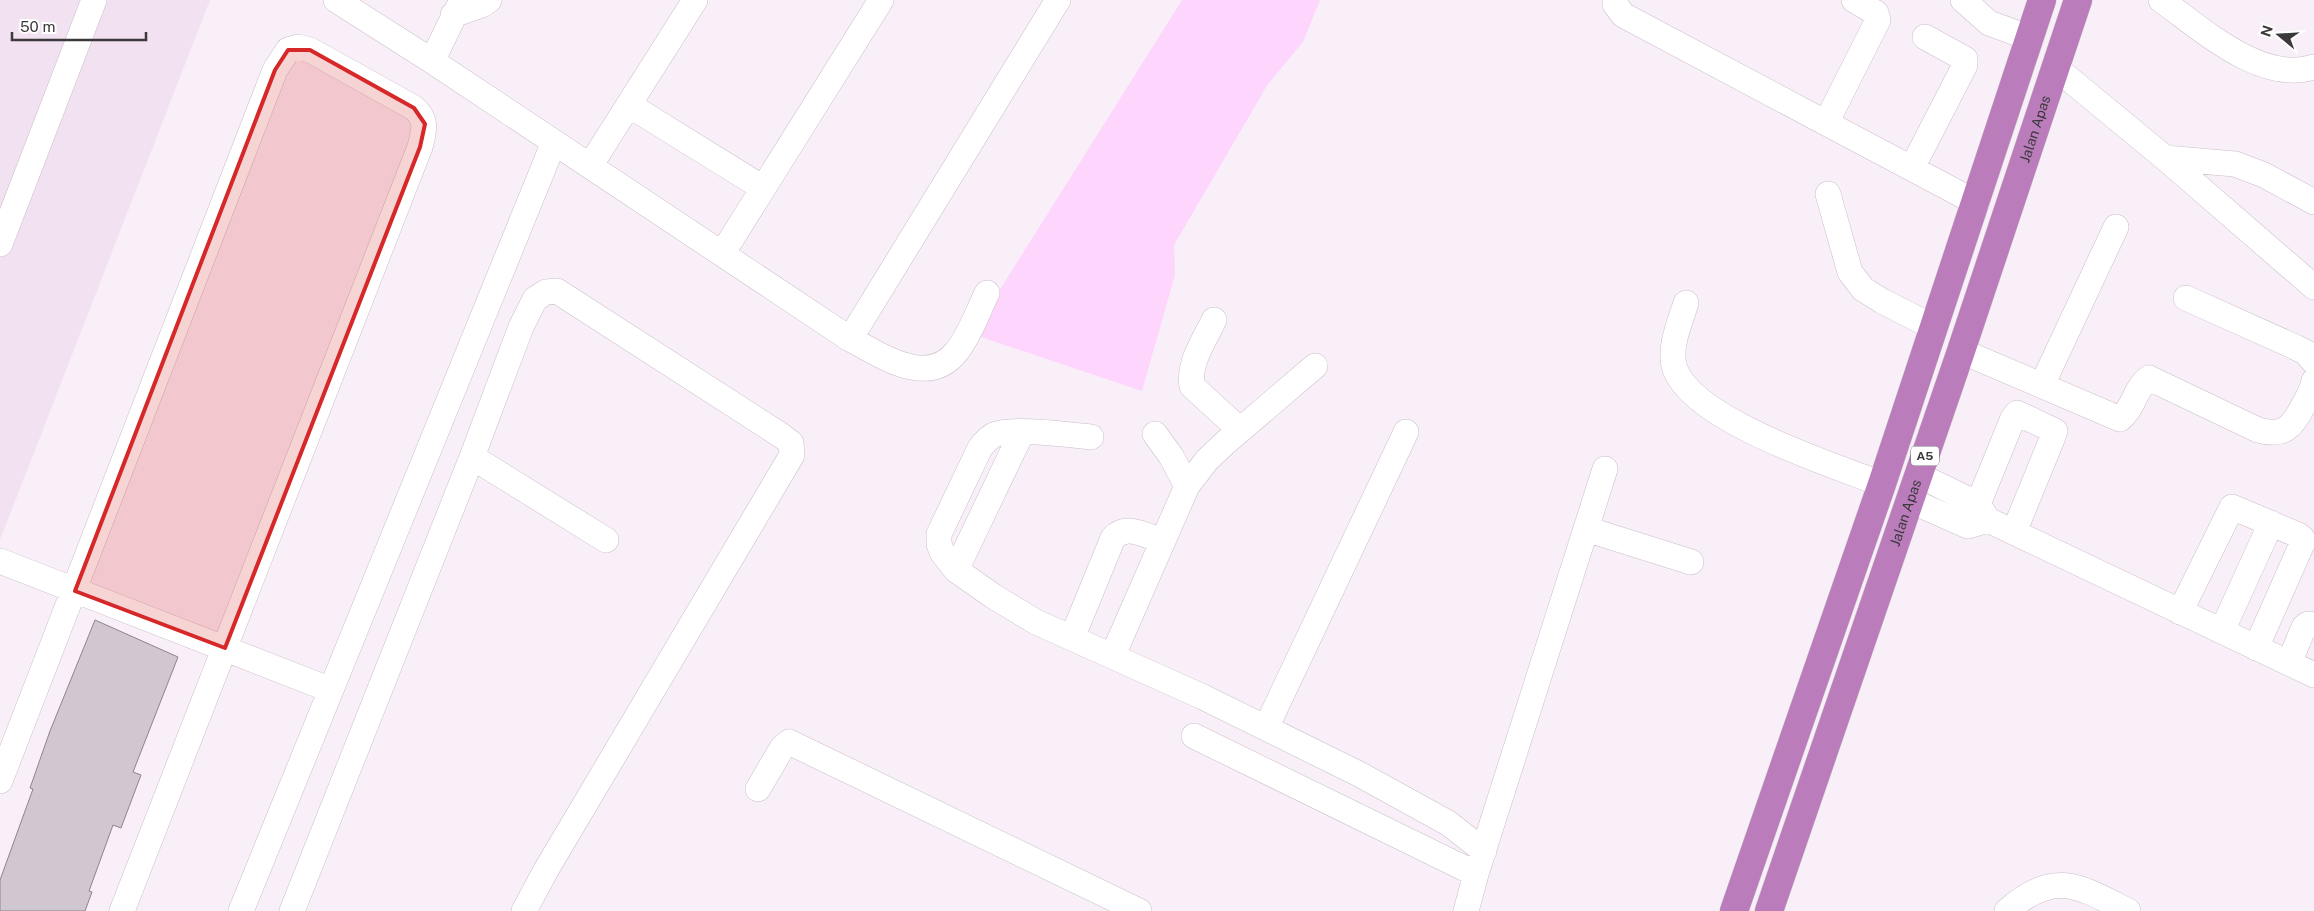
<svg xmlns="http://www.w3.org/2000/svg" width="2314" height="911" viewBox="0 0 2314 911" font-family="'Public Sans',sans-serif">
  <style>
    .built { fill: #f2e2f1 }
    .green { fill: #fed5fd }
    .building { fill: #d0c7d0; stroke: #8d848d }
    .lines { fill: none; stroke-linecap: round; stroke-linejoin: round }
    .minor-casing { stroke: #c9bfc8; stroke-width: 26 }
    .highway-casing { stroke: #d0cfd0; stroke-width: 29 }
    .minor { stroke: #fff; stroke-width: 25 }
    .highway { stroke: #ba7cba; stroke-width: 28 }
    .marked { fill: #d62828; fill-opacity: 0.2; stroke: #d62828; stroke-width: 4; stroke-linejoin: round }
    .labels { text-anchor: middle; stroke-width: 4; stroke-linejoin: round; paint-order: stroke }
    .shield { fill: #fff; stroke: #767476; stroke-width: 1 }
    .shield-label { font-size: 12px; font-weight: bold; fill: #3c383c }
    .street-label { font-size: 14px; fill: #3c383c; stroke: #fff }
  </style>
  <rect width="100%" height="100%" fill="#f9eff8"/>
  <!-- built -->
  <path class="built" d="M0,0H210L0,540Z"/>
  <!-- green -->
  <path class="green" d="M1182,0H1320L1303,42L1268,84L1174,245L1175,275L1142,391L972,334Z"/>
  <!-- building -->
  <path class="building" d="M95,620L178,657L133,772L141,775L121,828L113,825L89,891L92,892L85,911H0V880L33,789L30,788L50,731Z"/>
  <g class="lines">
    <defs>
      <path id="minor" d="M336,0L432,61L850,339C881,355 928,389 957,351C970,335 978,311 987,293
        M1615,0V4L1623,15L1826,123
        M1854,0L1876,13L1878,20L1826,123L1977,203
        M1963,0L1989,23L2030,38
        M2161,0C2202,29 2261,84 2314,67
        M453,15L482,5L489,0
        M432,61L462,0
        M2056,68L2165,158L2314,287
        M629,105L763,188
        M2165,158L2235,164L2264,175L2314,202
        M590,166L695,0
        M1912,168L1965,65V59L1925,37
        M1828,194L1850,272L1863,289L1882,301L1935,328
        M0,244L94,0
        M722,254L881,0
        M2186,298L2295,347L2305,352L2314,362
        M1686,303C1680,322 1668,349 1675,369C1694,421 1833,465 1882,484
        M1214,320C1205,339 1188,363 1192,386L1240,430
        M850,339L1058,0
        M1961,351L2120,419C2134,408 2135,388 2149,378L2258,430C2283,437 2292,428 2303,406C2308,398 2312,390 2314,381
        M2042,385L2116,227
        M1155,434L1171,456L1187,486
        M1091,437C1069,435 1012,427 994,435C988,438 984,443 980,448L939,534V544L942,552L956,570L993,596L1036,622L1203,697L1359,774L1448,823L1484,851
        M472,457L606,540
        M1918,475L1978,504L1988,520L2314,675
        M1909,500L1968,526L1988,520
        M1978,504L2013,418L2017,413L2055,431L2052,439L2014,532
        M1586,529L1691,562
        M0,561L331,690
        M956,570L1022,432
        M2180,612L2232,507L2298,535L2302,538V544L2256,648
        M2222,631L2271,523
        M1072,638L1113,538C1126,523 1146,536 1163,541
        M1113,655L1187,486L1207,460L1225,443L1315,366
        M2289,663L2304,627L2308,624L2314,625
        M1266,728L1406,432
        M1194,736L1476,874
        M0,781L275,70L288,50L298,47L310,50L414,108C428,120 424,131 420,147L122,911
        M758,789L782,748L789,742L1139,911
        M241,911L554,142
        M292,911L472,457L521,327L535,299L546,292L557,291L782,436L791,443L792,455L546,870L524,911
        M1466,911L1476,874L1605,469
        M2007,911C2054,869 2079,886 2128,911"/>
      <g id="highway">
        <path d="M1734,911L1882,484L2042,0"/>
        <path id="s1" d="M1769,911L1961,351L2078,0"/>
      </g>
    </defs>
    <!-- minor casing -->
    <use href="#minor" class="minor-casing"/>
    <!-- highway casing -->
    <use href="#highway" class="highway-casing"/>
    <!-- minor -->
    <use href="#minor" class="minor"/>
    <!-- highway -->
    <use href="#highway" class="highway"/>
  </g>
  <!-- marked area -->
  <path class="marked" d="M288,50H310L414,108L425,124L420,147L225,648L75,591L275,70Z"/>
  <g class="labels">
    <!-- shield labels -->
    <rect class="shield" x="1911" y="446.5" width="28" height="19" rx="4"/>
    <g class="shield-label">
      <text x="1925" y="460">A5</text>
    </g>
    <!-- street labels -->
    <g class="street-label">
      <text dy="5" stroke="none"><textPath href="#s1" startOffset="826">Jalan Apas</textPath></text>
      <text dy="5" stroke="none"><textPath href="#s1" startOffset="421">Jalan Apas</textPath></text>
    </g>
  </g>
  <!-- north arrow -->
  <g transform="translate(2279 35) rotate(288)" stroke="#ffffff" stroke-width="4" paint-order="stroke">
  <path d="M0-4L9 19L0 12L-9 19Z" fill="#3c383c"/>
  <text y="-8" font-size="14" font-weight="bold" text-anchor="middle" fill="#3c383c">N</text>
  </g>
  <!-- scale -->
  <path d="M12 32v8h134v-8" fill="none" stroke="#3c383c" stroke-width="2.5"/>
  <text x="20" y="32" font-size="15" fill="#3c383c" stroke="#ffffff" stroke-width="4" paint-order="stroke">50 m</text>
</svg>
